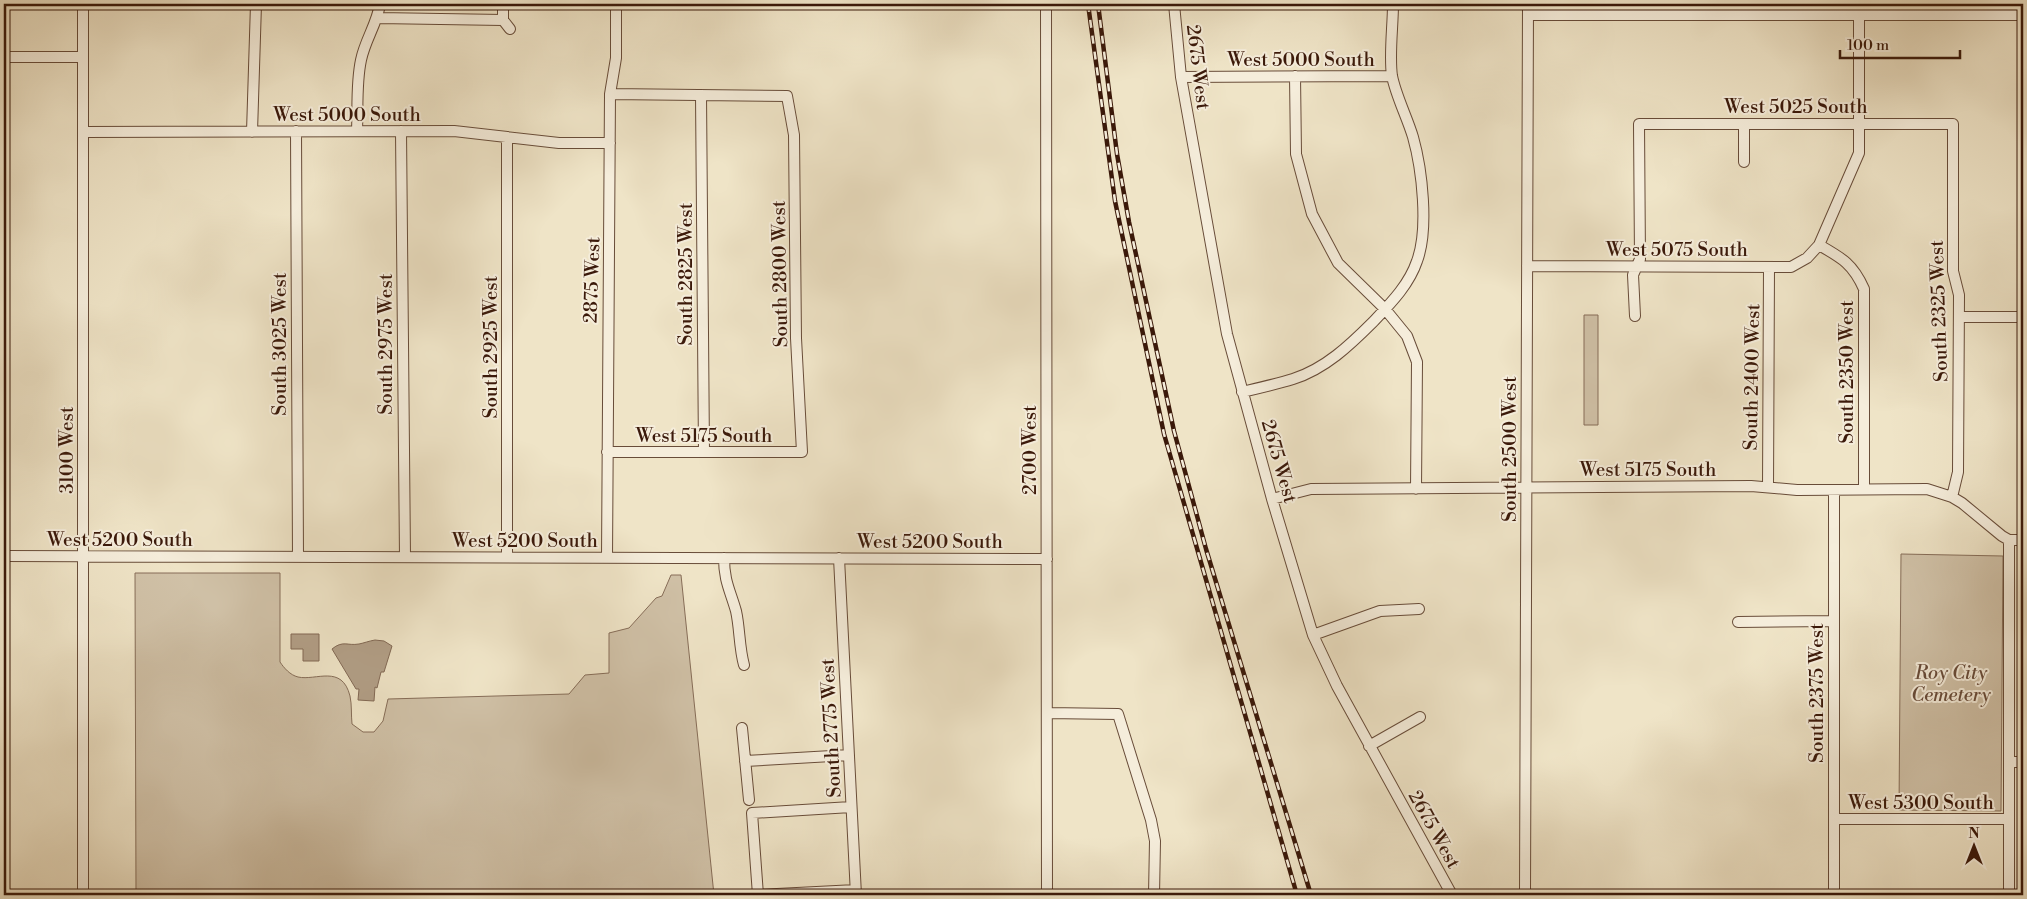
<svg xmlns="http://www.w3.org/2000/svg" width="2027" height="899" viewBox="0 0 2027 899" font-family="'Libre Bodoni',serif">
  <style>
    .green { fill: #d0c1a7; stroke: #866d58 }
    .water { fill: #b29f87; stroke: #826955 }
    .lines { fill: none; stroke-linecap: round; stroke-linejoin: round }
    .minor-casing { stroke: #684c39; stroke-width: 12 }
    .minor { stroke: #f5eddb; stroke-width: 10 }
    .rail-casing { stroke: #3b190a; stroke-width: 4.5 }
    .rail { stroke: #f5eddb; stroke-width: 2.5; stroke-dasharray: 8; stroke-linecap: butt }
    .labels { text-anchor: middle; stroke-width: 4; stroke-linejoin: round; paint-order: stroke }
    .street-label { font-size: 19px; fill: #3b190a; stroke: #f5eddb }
    .park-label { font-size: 19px; font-style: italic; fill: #684b39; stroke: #f5eddb }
  </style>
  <rect width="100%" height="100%" fill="#efe4c7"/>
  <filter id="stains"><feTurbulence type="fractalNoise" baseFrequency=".004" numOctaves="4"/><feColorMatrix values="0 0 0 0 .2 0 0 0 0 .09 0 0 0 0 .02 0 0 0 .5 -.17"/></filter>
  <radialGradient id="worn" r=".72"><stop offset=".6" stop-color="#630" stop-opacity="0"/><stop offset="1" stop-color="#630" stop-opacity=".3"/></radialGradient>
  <!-- green -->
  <path class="green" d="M1584,315H1598V425H1584Z
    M1901,554L2003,556L2001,811L1899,810Z
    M135,573H280V662C284,668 290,675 298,677C316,681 342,664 350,696C352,705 351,715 352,724L363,732H374L383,721L388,699L569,694L585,675L609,673V633L629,628L656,598L662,596L671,575H681L714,895H136Z"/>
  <!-- water -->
  <path class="water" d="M291,634H319V661H303V649H291Z
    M375,640L384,641L392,646L384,672H381L377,688L375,687L374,701L358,700L359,689H356L332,649C343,640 347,646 359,644C364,643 369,641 375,640Z"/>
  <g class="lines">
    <defs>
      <path id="minor" d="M83,4V895
        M1046,4L1047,895
        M1174,4L1181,77L1227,334L1272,499L1313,635L1337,686L1452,895
        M1528,15H2023
        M378,18L503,20
        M503,20V4
        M503,20L510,29
        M4,57H83
        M1295,76L1296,154L1312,214L1338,263L1385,309L1407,336L1417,362L1416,489
        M1181,77L1392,76
        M701,95L704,452
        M1744,124V162
        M296,131L298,557
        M357,131C358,108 356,83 361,60C365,40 377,24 380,4
        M401,131L405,557
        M83,132L454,131L559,143H610
        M252,132L256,4
        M1819,245C1842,258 1853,264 1864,289V489
        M1527,266L1791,267L1807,258L1819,245L1859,153V14
        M1635,316L1633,275L1640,259L1639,124H1953V271L1959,295L1958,472L1952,497
        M1959,317H2023
        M1242,392C1259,388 1277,384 1293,379C1325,369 1350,345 1373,322C1390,304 1409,285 1417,261C1429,229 1422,169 1413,137C1407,117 1396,96 1392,76C1389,55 1393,26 1393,4
        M607,452H802L796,338L794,135L787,96L610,94
        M1768,487L1769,267
        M1834,490V895
        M1272,499L1311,489L1751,486L1797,490L1927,489L1952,497L1962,503L2002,536L2009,540H2023
        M2009,540V895
        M4,556L1047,559
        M507,557V137
        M607,558L610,94L616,58V4
        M724,558C724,581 730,590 736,611C740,629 739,647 744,665
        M839,558L856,895
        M1738,622L1833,621
        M1313,635L1380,611L1419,609
        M1047,713L1118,714L1151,820L1155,841L1154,895
        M742,728L749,800
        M1369,746L1420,717
        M745,761L849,755
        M2009,762H2023
        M1834,819H2009
        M758,895L752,813L851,807
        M758,895L856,890
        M1525,895L1528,4"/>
    </defs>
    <!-- minor casing -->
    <use href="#minor" class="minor-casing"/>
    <!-- minor -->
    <use href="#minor" class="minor"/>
    <defs>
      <path id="rail" d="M1088,4L1115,201L1164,434L1297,895
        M1098,4L1117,154L1129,222L1174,431L1206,549L1311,895"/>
    </defs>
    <!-- rail casing -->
    <use href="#rail" class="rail-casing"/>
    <!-- rail -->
    <use href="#rail" class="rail"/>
  </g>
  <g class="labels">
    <!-- street labels -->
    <g class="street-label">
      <text x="1301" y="66">West 5000 South</text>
      <text transform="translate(1199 67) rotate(83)" y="7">2675 West</text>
      <text x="1796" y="113">West 5025 South</text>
      <text x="347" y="121">West 5000 South</text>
      <text x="1677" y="256">West 5075 South</text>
      <text transform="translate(685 274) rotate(-90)" y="7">South 2825 West</text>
      <text transform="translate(779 274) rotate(-91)" y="7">South 2800 West</text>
      <text transform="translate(591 280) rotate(-88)" y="7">2875 West</text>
      <text transform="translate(1938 311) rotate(-92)" y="7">South 2325 West</text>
      <text transform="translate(279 344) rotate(-90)" y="7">South 3025 West</text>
      <text transform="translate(385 344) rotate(-90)" y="7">South 2975 West</text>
      <text transform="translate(490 347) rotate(-90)" y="7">South 2925 West</text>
      <text transform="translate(1846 372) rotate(-90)" y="7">South 2350 West</text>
      <text transform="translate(1751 377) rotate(-89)" y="7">South 2400 West</text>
      <text x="704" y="442">West 5175 South</text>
      <text transform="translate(1509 449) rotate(-90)" y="7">South 2500 West</text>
      <text transform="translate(66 450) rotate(-90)" y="7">3100 West</text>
      <text transform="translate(1029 450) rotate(-90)" y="7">2700 West</text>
      <text transform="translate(1280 461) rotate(74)" y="7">2675 West</text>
      <text x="1648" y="476">West 5175 South</text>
      <text x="120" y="546">West 5200 South</text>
      <text x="525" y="547">West 5200 South</text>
      <text x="930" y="548">West 5200 South</text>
      <text transform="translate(1816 693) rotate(-90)" y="7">South 2375 West</text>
      <text transform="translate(830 728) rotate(-93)" y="7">South 2775 West</text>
      <text x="1921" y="809">West 5300 South</text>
      <text transform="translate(1435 829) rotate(61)" y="7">2675 West</text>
    </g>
    <!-- park labels -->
    <g class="park-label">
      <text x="1951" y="679">Roy City<tspan x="1951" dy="22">Cemetery</tspan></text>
    </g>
  </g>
  <!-- margin -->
  <rect width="2027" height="899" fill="none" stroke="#efe4c7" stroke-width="20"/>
  <rect x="5" y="5" width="2017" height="889" fill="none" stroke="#3b190a" stroke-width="2.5"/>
  <rect x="10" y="10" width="2007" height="879" fill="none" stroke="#3b190a"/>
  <!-- north arrow -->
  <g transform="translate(1974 846)" stroke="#f5eddb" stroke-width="4" paint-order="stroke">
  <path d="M0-4L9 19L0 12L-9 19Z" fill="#3b190a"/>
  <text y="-8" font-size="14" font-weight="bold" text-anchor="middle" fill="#3b190a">N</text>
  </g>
  <!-- scale -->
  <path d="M1840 50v8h120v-8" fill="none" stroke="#3b190a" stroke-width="2.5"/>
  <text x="1847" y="50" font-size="15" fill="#3b190a" stroke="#f5eddb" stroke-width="4" paint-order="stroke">100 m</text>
  <rect width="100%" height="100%" filter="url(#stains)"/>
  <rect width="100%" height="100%" fill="url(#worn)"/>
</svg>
